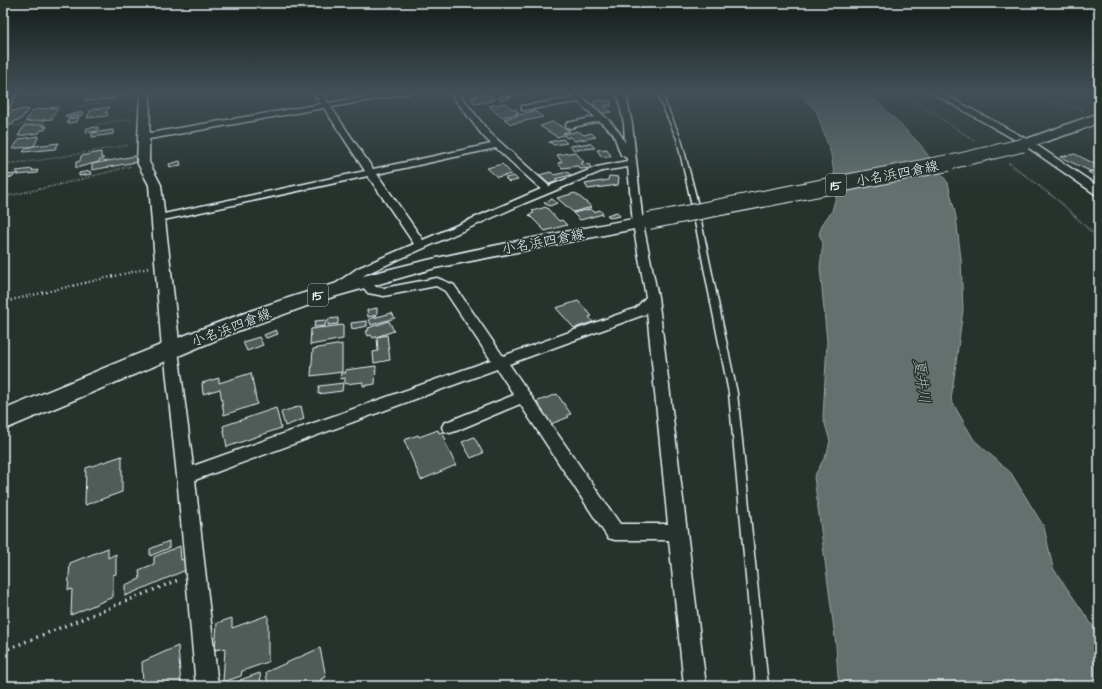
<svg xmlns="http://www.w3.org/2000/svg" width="1102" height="689" viewBox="0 0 1102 689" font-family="'Architects Daughter','Klee One',sans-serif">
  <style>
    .water { fill: #636f6d; stroke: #98a3a5 }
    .building { fill: #505c59; stroke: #e8f1f8 }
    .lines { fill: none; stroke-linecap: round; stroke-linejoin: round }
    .service-casing { stroke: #e8f1f8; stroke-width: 3 }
    .minor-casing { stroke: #e8f1f8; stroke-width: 3 }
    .tertiary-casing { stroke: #e8f1f8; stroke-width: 3 }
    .primary-casing { stroke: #e8f1f8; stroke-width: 3 }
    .path-far3 { stroke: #e8f1f8; stroke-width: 1.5; stroke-dasharray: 0.5 2; stroke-linecap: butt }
    .path-far2 { stroke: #e8f1f8; stroke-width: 2; stroke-dasharray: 0.5 2; stroke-linecap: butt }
    .path-far1 { stroke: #e8f1f8; stroke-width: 2.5; stroke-dasharray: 1 3; stroke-linecap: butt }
    .path { stroke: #e8f1f8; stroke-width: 3.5; stroke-dasharray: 1.5 4.5; stroke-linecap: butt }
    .service { fill: #26332d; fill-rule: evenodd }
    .minor { fill: #26332d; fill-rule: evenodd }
    .tertiary { fill: #26332d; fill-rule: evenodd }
    .primary { fill: #26332d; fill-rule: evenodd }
    .primary-bridge-far1-casing { stroke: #e8f1f8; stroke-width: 15; stroke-linecap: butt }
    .primary-bridge-casing { stroke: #e8f1f8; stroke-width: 18; stroke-linecap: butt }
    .primary-bridge-far1 { stroke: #26332d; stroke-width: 13 }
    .primary-bridge { stroke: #26332d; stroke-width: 16 }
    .labels { text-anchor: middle; stroke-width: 3; stroke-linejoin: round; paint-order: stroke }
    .shield { fill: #26332d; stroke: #aeb8bb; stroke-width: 1 }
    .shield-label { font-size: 13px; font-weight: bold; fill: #e8f1f8 }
    .street-label { font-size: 14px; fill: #e8f1f8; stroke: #26332d }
    .water-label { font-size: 15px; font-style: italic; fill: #b3bdc0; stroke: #26332d }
  </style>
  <rect width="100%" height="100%" fill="#26332d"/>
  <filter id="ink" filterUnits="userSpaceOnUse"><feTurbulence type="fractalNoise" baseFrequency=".025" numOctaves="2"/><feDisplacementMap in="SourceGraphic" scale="8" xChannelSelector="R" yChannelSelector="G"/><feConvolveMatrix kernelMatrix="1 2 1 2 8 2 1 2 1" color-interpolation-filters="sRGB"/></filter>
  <g filter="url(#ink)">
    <!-- water -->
    <path class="water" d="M797,91H867L919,143L948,183L956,217L961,259L963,310L951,400L974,440L1011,473L1044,527L1053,568L1099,635V686H841L838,677L836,645L814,477L827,453L830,441L823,417L827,342L820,267L823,243L819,234L823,223L832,211L837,193L831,154L816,111Z"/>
    <!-- building -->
    <path class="building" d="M36,91H46L42,95L29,96Z
      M47,91H79L43,94Z
      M89,91H110L88,94Z
      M126,92H128L126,96L107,99L113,98V99L84,101L88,96Z
      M487,94L494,98L492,99L494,100L476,104L472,101H474L471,98L476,97L474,96Z
      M506,95L511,98L501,100L497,97Z
      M601,100L611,101V106H604L611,112L597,114L590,108L595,107L594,101Z
      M505,103L512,109H515L519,112L516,113L518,114L501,117L489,106Z
      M58,107L52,119L25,122L33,110Z
      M110,107L105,113H108L107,116L87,118L90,111L94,109Z
      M29,109L20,120L15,121L13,124L3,126V122L11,111Z
      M534,111L543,117L511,124L504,119Z
      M84,112L83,115L65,117L66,115Z
      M79,117L77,122L67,123L68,119Z
      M553,122L570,131L563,133L565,134L578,131L584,135L591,133L596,137L575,141L570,137L567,138L563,135L557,137L540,126Z
      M45,124L43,127L47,126L45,130H41L39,133L18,136L24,126Z
      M98,127L97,131L86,133L87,128Z
      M113,130V134L92,137V133Z
      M39,136L34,146L12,149L20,139Z
      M563,139L567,143L554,145L549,142Z
      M59,143L55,149L23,152L26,148L34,146Z
      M590,143L595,148L574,150L570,146Z
      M607,149L611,156L602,157L597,150Z
      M101,152V158L103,157V160H99V162L76,168V162L80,161L81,156Z
      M575,152L584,162L581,163L583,165L589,164L591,168L580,169L578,166L562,168L558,163L562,162L557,155Z
      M1075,154L1099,166V170L1090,171L1060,157Z
      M135,156L136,162L92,170V164Z
      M180,161L181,165L170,167L169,164Z
      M502,164L512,174L497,177L487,168Z
      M33,169L32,171L38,170L37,173L17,175L19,173L16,174V171Z
      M90,171L91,174L79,176V173Z
      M1099,171V178L1088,172Z
      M7,172L6,175L15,174L13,177L3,178V173Z
      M551,172L554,175L567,172L571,175L555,179L558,181L549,184L539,175Z
      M514,176L518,180L509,182L505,178Z
      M609,176L619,177L618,185L588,189L585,184L608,180Z
      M575,193L592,207L573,212L557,198Z
      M552,199L557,203L550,206L544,203Z
      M546,207L559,221L562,220L567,225L545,231L529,215L534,213L532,211Z
      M591,209L594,212L600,210L603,214L580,220L573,213Z
      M617,212L620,216L610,218L607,215Z
      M578,301L592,316L589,317L593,322L574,328L556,308Z
      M377,308V315L368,317L367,310Z
      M392,313L395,318L371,325L369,319Z
      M338,318V324L328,325V319Z
      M326,320L325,326L314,327L315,321Z
      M367,321V326L352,329L351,323Z
      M389,321L394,331L373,338L371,335L368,336L366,331L369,330L368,328Z
      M343,325V339L310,345L311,329Z
      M276,330L278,334L266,338L264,335Z
      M387,335L390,360L374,363L373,352L378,351L377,337Z
      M259,337L263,345L247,351L243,342Z
      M342,344V372L311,376L313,349Z
      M376,366L375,384L363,386V382L345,384V378L340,379L341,373H346L345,370Z
      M251,373L257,404L224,415L220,389L203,394L202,383L219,378V383Z
      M343,383L342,391L318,394L319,386Z
      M557,394L571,414L567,415L569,417L548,425L533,403Z
      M301,406L304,419L285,426L281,412Z
      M276,408L281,428L227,447L223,426Z
      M438,430L439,433L442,432L446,440L444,441L456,465L421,480L404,440L418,435L419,437Z
      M474,437L483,453L471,458L462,442Z
      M122,456V492L85,505L86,468Z
      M169,541V548L150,556V549Z
      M180,546L181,560L185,559L186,570L125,596V585L140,579L139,570L154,564V557Z
      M108,548V558L116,554V574L113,575V597L71,615L72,589L68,590L70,563Z
      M268,615V662L242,671L241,676L223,682L225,648L215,650L217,623L232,618V628Z
      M178,646L181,686H143L142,662Z
      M320,648L326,677L321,679V686H268L266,672Z
      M260,673L261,686H239L240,680Z"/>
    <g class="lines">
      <defs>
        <path id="service" d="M656,91H660L681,139L696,197L737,393L768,686H756L729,393L690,197L677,139Z"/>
        <path id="minor" d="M312,91H320L328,103L398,91H415L411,93L331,107L373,169L491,144L483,136L449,91H457L489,132L549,186L597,167L627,161V158L621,155L613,133L599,121L570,128L567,127L566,125L567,123L595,117L578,102L525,110H522V106L574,98L568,91H576C592,108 616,121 625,143L624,124L617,91H625L632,124L643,224L658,297L706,686H684L669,540H615L608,538L520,404L456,431L450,433L444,431L442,427L444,423L514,395L497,369L195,480L218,686H196L177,476L164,350L166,347L171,345L176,347L178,350L193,466L491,360L445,291L436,286L384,296L368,293L358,281L360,278H368L376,287L384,288L437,278L454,285L503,356L636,308L646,297L633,224L628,167L602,171L525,203L366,274L339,293H331L329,290L331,287L358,268L414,244L368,176L159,221L155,220L154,218L155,216L159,215L365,171L324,108L144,140L140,137L144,134L321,104ZM496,148L541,189L423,240L377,174ZM647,312L668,524H620L509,364L646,314Z
          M512,91H528L527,93L508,96L504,94Z
          M929,91H938L1032,142L1099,187V195L1095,194L1026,146Z"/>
        <path id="tertiary" d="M7,91H17L8,109L3,112V99Z
          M140,91H150L149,162L161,185L180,350L177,354L171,356L165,354L162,350L149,185L137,162Z"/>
        <path id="primary" d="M1099,113V122L1081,130L1023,149L1018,148L1016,145L1018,142Z
          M649,216L655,217L658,221L655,225L435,268L326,299L235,332L3,430V410C106,368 208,322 314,290C424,257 536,237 649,216Z"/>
      </defs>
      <!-- service casing -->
      <use href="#service" class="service-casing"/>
      <!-- minor casing -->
      <use href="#minor" class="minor-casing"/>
      <!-- tertiary casing -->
      <use href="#tertiary" class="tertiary-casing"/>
      <!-- primary casing -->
      <use href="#primary" class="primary-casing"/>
      <!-- path-far3 -->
      <path class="path-far3" d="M901,91L975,141
        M1031,91L1056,102L1083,110
        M19,105L83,96
        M77,106L132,99
        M98,124L131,119
        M3,127L44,122
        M1009,163L1011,164
        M3,164L42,160L129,145"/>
      <!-- path-far2 -->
      <path class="path-far2" d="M1009,163L1060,202L1099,239
        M3,164L10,163
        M3,197L58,185L131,166"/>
      <!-- path-far1 -->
      <path class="path-far1" d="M3,302L149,268"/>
      <!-- path -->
      <path class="path" d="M3,651L178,580"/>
      <!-- service -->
      <use href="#service" class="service"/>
      <!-- minor -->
      <use href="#minor" class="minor"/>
      <!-- tertiary -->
      <use href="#tertiary" class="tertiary"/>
      <!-- primary -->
      <use href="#primary" class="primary"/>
      <defs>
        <path id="primary-bridge-far1" d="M943,164L1023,145"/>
        <path id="primary-bridge" d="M649,221L948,163"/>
      </defs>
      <!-- primary-bridge-far1 casing -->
      <use href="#primary-bridge-far1" class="primary-bridge-far1-casing"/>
      <!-- primary-bridge casing -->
      <use href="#primary-bridge" class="primary-bridge-casing"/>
      <!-- primary-bridge-far1 -->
      <use href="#primary-bridge-far1" class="primary-bridge-far1"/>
      <!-- primary-bridge -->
      <use href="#primary-bridge" class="primary-bridge"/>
    </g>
  </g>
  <!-- sky -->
  <linearGradient id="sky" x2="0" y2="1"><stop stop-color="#151c19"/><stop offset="0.49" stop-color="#415057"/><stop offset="1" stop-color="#415057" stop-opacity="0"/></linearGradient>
  <rect width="1102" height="187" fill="url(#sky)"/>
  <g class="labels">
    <!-- shield labels -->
    <g class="shield">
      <rect x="826" y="174" width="20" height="22" rx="3"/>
      <rect x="308" y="284" width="20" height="22" rx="3"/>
    </g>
    <g class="shield-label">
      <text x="836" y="190">15</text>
      <text x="318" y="300">15</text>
    </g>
    <!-- street labels -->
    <g class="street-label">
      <text transform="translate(897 173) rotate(-11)" y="5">小名浜四倉線</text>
      <text transform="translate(543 241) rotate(-11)" y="5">小名浜四倉線</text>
      <text transform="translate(231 327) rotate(-21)" y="5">小名浜四倉線</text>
    </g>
    <!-- water labels -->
    <g class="water-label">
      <text transform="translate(922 381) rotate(82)" y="5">夏井川</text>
    </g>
  </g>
  <!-- margin -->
  <rect width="1102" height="689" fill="none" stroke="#26332d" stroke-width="16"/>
  <rect x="8" y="8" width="1086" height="673" fill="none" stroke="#e8f1f8" stroke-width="1.5" filter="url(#ink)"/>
</svg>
